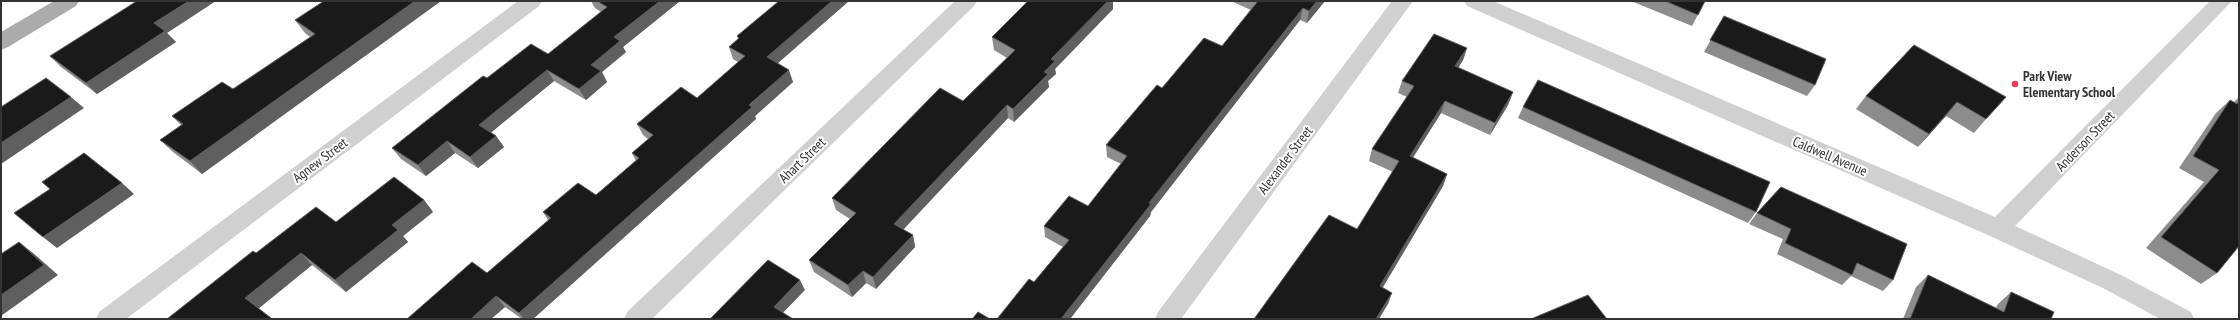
<svg xmlns="http://www.w3.org/2000/svg" width="2240" height="320" viewBox="0 0 2240 320" font-family="'PT Sans Narrow',sans-serif">
  <style>
    .lines { fill: none; stroke-linecap: round; stroke-linejoin: round }
    .minor { fill: #d0d0d0; fill-rule: evenodd }
    .major { fill: #ababab; fill-rule: evenodd }
    .wall { fill: #8c8c8c }
    .shaded-wall { fill: #5f5f5f }
    .building { fill: #1a1a1a; stroke: #5f5f5f }
    .poi-dot { fill: #e33c55; stroke: #fff; stroke-width: 1.5 }
    .labels { text-anchor: middle; stroke-width: 4; stroke-linejoin: round; paint-order: stroke }
    .poi-label { font-size: 14px; font-weight: bold; fill: #333; stroke: #fff; text-anchor: start }
    .street-label { font-size: 14px; fill: #333; stroke: #fff }
  </style>
  <rect width="100%" height="100%" fill="#fff"/>
  <g class="lines">
    <!-- minor -->
    <path class="minor" d="M518,1H542L539,6L126,319H96L99,312Z
      M955,1H977L974,6L652,319H624L627,312Z
      M1392,1H1413L1181,319H1155L1158,312Z
      M1464,1H1493L1995,217L2210,1H2232L2015,226L2121,275L2191,312L2194,319H2160L2105,289L1990,236L1467,6Z"/>
    <!-- major -->
    <path class="major" d="M54,1H79L76,6L8,47L1,50V32Z"/>
  </g>
  <!-- wall -->
  <path class="wall" d="M441,1L202,174L173,152L160,140L181,125L172,116L233,89L310,37L305,33L295,20Z
    M591,1H680L623,47L626,52L602,72L607,82L586,100L554,81L491,132L496,136L504,147L478,168L455,153L426,176L401,159L392,148L487,78L548,54L601,12L595,8Z
    M779,1H849L778,63L793,82L755,116L756,119L533,319H522L505,307L491,319H407L487,273L548,220L543,212L596,195L636,161L632,153L648,139L643,135L637,124L697,98L738,62L733,59L729,47L738,39L737,36Z
    M1028,1H1113V9L1055,69L1056,74L1048,81L1049,87L1014,122L1008,118L903,230L913,235L915,247L876,289L866,283L852,297L814,272L809,260L850,219L836,210L832,198L963,101L1007,58L994,50L992,37Z
    M1231,1H1325L1307,23L1300,20L1151,212L1150,216L1070,319H997L1034,282L1063,247L1045,237L1044,226L1088,206L1121,164L1107,157L1106,145L1162,88L1222,46L1251,10Z
    M1631,1H1705L1692,26Z
    M1724,16L1815,85L1807,96L1704,52Z
    M167,33L176,42L97,94L61,67L50,56Z
    M1914,45L1986,119L1974,133L1946,116L1918,147L1856,109L1866,96Z
    M1467,48L1463,60L1458,68L1513,92L1508,105L1490,135L1441,113L1413,158L1447,174L1443,186L1383,287L1388,304L1357,229L1393,172L1369,161L1372,149L1407,97L1398,93L1402,81Z
    M2239,97V246L2217,273L2201,284L2146,248L2204,182L2179,168L2216,113L2230,100L2234,102Z
    M1523,107L1756,212L1748,223L1518,118Z
    M1781,187L1893,280L1883,291L1851,276L1842,285L1777,254L1783,239L1749,224L1757,213Z
    M424,200L433,212L403,236L408,242L346,292L312,265L259,308L167,319L336,222Z
    M1928,275L1996,308L1998,304L2011,292L2051,319H1903L1916,287Z"/>
  <!-- shaded-wall -->
  <path class="shaded-wall" d="M189,1H216L167,33L176,42L97,94L86,83L154,23Z
    M415,1H441L202,174L190,161Z
    M660,1H680L623,47L626,52L602,72L607,82L586,100L579,89L591,65L614,37Z
    M832,1H849L771,69L767,57Z
    M1107,1H1113V9L1055,69L1056,74L1048,81L1049,87L1014,122L1013,109L1051,59Z
    M1317,1H1325L1307,23L1309,11Z
    M1303,8L1300,20L1151,212L1150,216L1070,319H1061L1149,203Z
    M1467,48L1463,60L1451,79L1455,66Z
    M547,70L554,81L487,136L479,125Z
    M789,70L793,82L755,116L756,119L533,319H524L519,313Z
    M1513,92L1508,105L1490,135L1495,123Z
    M71,97L84,108L1,164V143Z
    M1445,101L1441,113L1406,168L1410,156Z
    M1957,102L1946,116L1918,147L1929,134Z
    M1007,105L1008,118L897,236L894,224Z
    M496,136L504,147L478,168L470,157Z
    M447,141L455,153L426,176L418,165Z
    M1447,174L1443,186L1377,297L1380,286Z
    M122,183L134,194L57,248L43,237Z
    M424,200L433,212L403,236L408,242L346,292L335,280L392,225Z
    M913,235L915,247L876,289L873,277Z
    M19,242L33,253L58,275L1,316V295Z
    M301,253L312,265L258,309L245,298Z
    M863,271L866,283L852,297L848,285Z
    M800,280L805,290L779,317L774,307Z
    M1392,293L1388,304L1379,319H1376Z
    M496,296L505,307L491,319H471Z"/>
  <!-- building -->
  <path class="building" d="M137,1H189L154,23L165,31L86,83L50,56Z
    M324,1H415L190,161L160,140L183,124L172,116L222,82L233,89L315,34L295,20Z
    M597,1H660L614,37L620,41L591,65L601,71L579,89L547,70L479,125L496,136L470,157L447,141L418,165L392,148L483,76L487,78L531,44L548,54L607,7Z
    M779,1H832L767,57L789,70L749,105L752,107L519,313L496,296L471,319H407L472,262L487,273L551,218L543,212L578,183L596,195L639,158L632,153L653,135L637,124L681,87L697,98L745,56L729,47L739,38L737,36Z
    M1028,1H1108L1051,59L1055,61L1044,72L1048,74L1013,109L1007,105L894,224L913,235L873,277L863,271L848,285L809,260L856,213L832,198L940,88L963,101L1015,50L992,37Z
    M1258,1H1317L1309,11L1303,8L1149,203L1151,204L1061,319H997L1029,279L1034,282L1069,240L1044,226L1069,196L1088,206L1127,156L1106,145L1157,85L1162,88L1204,38L1222,46Z
    M1665,1H1705L1698,15Z
    M1724,16L1826,59L1815,85L1710,40Z
    M1434,34L1467,48L1455,66L1513,92L1495,123L1445,101L1410,156L1447,174L1380,286L1392,293L1376,319H1254L1329,215L1357,229L1399,161L1372,149L1414,86L1402,81Z
    M1914,45L2006,97L1986,119L1957,102L1929,134L1866,96Z
    M46,78L71,97L1,143V107Z
    M1538,80L1770,182L1756,212L1523,107Z
    M2230,100L2237,104L2239,101V246L2217,273L2161,237L2219,170L2193,156Z
    M84,153L122,183L43,237L14,213L50,189L42,182Z
    M394,177L424,200L392,225L398,230L335,280L301,253L245,298L271,318L270,319H167L253,251L256,253L316,207L336,222Z
    M1781,187L1907,244L1893,280L1857,263L1852,275L1785,243L1791,229L1757,213Z
    M19,242L44,265L1,295V254Z
    M768,260L800,280L774,307L793,319H710Z
    M1928,275L2004,312L2011,292L2054,312L2051,319H1910Z
    M1588,295L1607,319H1531Z
    M978,312L990,319H972Z"/>
  <!-- markers -->
  <circle class="poi-dot" cx="2015" cy="84" r="4"/>
  <g class="labels">
    <!-- poi labels -->
    <g class="poi-label">
      <text x="2023" y="81">Park View<tspan x="2023" dy="16">Elementary School</tspan></text>
    </g>
    <!-- street labels -->
    <g class="street-label">
      <text transform="translate(2085 141) rotate(-46)" y="5">Anderson Street</text>
      <text transform="translate(1830 156) rotate(23)" y="5">Caldwell Avenue</text>
      <text transform="translate(320 160) rotate(-37)" y="5">Agnew Street</text>
      <text transform="translate(802 160) rotate(-44)" y="5">Ahart Street</text>
      <text transform="translate(1285 160) rotate(-53)" y="5">Alexander Street</text>
    </g>
  </g>
  <!-- border -->
  <rect width="2240" height="320" fill="none" stroke="#333333" stroke-width="4"/>
</svg>
